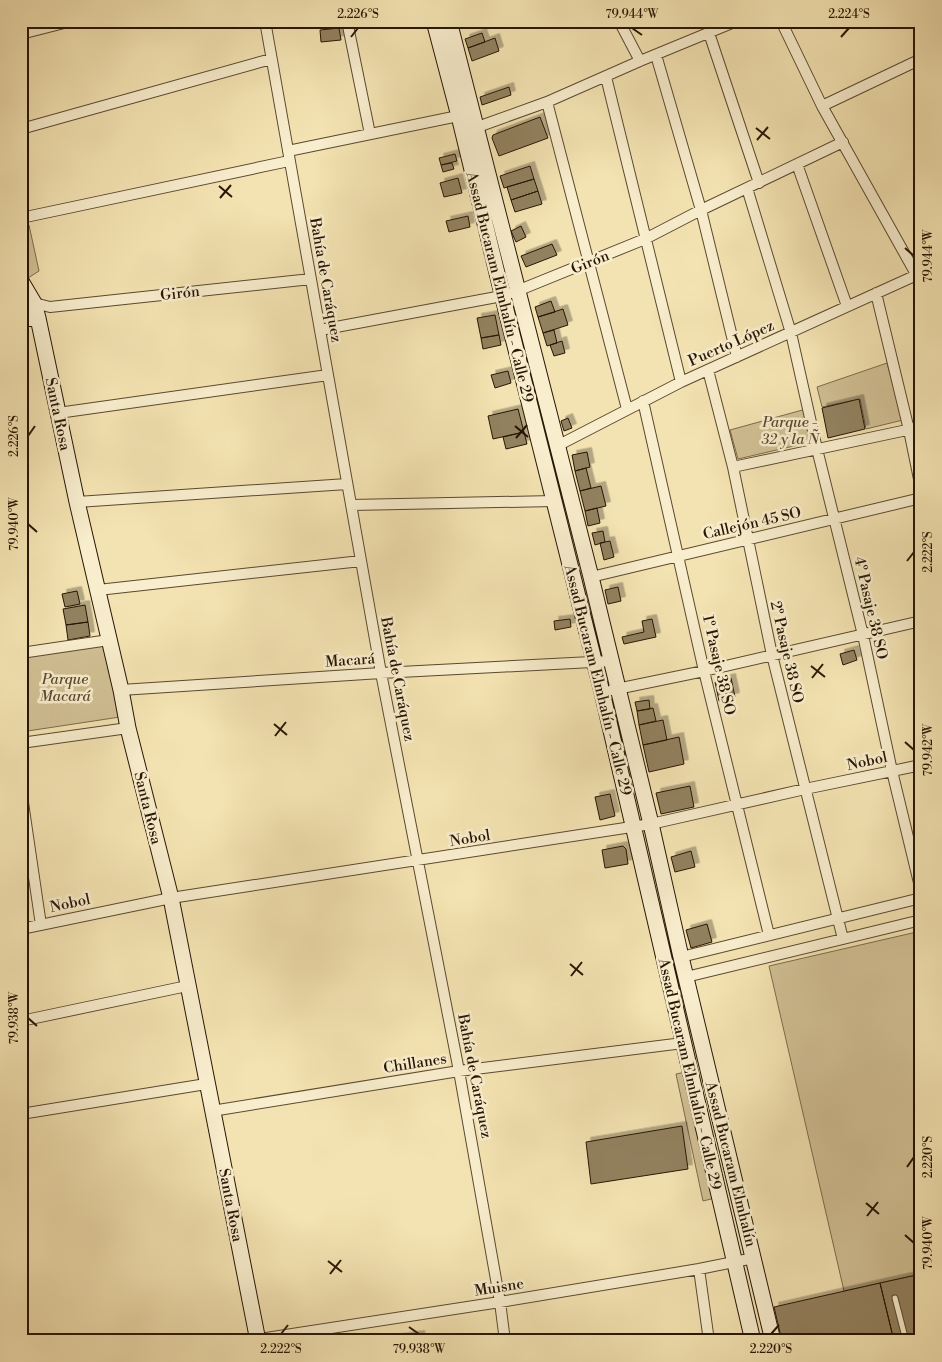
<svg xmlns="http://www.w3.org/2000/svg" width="942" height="1362" viewBox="0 0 942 1362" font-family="'Libre Bodoni',serif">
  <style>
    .green { fill: #d1c094; stroke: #7c6b4c }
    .building { fill: #92815e; stroke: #271604; filter: url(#shadow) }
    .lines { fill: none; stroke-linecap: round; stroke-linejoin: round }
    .lane-casing { stroke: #5a4930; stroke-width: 7 }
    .street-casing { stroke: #5a4930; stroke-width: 12 }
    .secondary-casing { stroke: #271604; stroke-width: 17 }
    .lane { stroke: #f8edcd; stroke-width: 5 }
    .street { stroke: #f8edcd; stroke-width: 10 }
    .secondary { stroke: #f8edcd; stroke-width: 15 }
    .ticks { fill: none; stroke: #271604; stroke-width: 2 }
    .labels { text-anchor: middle; stroke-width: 5; stroke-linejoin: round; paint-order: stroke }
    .street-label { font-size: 15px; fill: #271604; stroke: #f8edcd }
    .park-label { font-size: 15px; font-style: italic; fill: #5a492f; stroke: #f8edcd }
    .neatline { fill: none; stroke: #271604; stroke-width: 2 }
    .ticks-label { font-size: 12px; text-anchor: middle; fill: #271604 }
  </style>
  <defs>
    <filter id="shadow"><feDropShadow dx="4.5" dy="-4.5" stdDeviation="0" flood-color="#0004"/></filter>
  </defs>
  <rect width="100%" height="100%" fill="#f4e3b2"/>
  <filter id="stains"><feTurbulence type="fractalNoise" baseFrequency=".004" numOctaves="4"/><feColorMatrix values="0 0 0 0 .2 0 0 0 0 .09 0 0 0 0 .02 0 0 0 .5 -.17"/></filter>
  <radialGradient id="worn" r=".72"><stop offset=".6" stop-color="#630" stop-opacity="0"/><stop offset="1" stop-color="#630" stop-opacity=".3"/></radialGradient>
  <!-- green -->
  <path class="green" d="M29,225L39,271L28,278L21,270V227Z
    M887,363L903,420L866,429L860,399L822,407L817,387Z
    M806,409L811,442L738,459L730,430Z
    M104,645L120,717L21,732V657Z
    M921,931V1274L844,1291L769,966Z
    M686,1072L715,1198L703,1201L676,1074Z"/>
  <!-- building -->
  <path class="building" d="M339,28L341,40L321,42L320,30Z
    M482,33L485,42L468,48L465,39Z
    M495,38L499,51L472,61L468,48Z
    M509,87L511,95L482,105L480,97Z
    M540,117L548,138L499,156L492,138L493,135Z
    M455,154L457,161L441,165L439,158Z
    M452,163L454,169L443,172L441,165Z
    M530,166L534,179L504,188L500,176Z
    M458,178L462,193L444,197L440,183Z
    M534,179L538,191L511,200L507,187Z
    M538,191L542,204L515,212L511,200Z
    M468,216L470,227L449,232L446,221Z
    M521,226L526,237L516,242L511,231Z
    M552,244L557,255L526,267L521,256Z
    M551,301L555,312L538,317L535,307Z
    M563,309L568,325L543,333L538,317Z
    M495,315L499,335L481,338L477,318Z
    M554,330L557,343L547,346L543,333Z
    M499,335L501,345L483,349L481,338Z
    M562,341L565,353L554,356L550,345Z
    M508,371L511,383L495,388L491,375Z
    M859,399L865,429L828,438L822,408Z
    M518,409L524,432L493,439L488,416Z
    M568,418L572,428L564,431L561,421Z
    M524,432L527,444L506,449L503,437Z
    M587,452L590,467L575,471L572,455Z
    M586,468L591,488L580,491L575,471Z
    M601,486L606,506L585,511L580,491Z
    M597,508L600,523L588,526L585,511Z
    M603,531L605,542L595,545L592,533Z
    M610,541L614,557L604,560L600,543Z
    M618,587L621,601L608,604L605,590Z
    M77,591L80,604L65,607L62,594Z
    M85,605L88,622L66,625L63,609Z
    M570,619L571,627L555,630L554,621Z
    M652,619L656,637L624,644L622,637L644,632L642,621Z
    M88,622L90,636L68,640L66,625Z
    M854,650L857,660L843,665L840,654Z
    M731,678L735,697L719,701L715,682Z
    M649,700L650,709L637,711L635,702Z
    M653,708L656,721L639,725L637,711Z
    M663,720L667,740L643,745L639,725Z
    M679,737L684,764L649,772L643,745Z
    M690,786L694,807L661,814L656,793Z
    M610,794L615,816L600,820L595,797Z
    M623,846L626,849L628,864L605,868L602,850Z
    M691,851L695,867L675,872L671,857Z
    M707,924L712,942L691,948L686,930Z
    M682,1126L688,1169L591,1184L586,1142Z
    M921,1274V1341H894L880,1283Z
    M880,1283L894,1341H782L774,1307Z
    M420,1335L421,1341H384V1340Z"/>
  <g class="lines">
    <defs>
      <path id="lane" d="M895,1298L906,1341"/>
      <path id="street" d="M265,21L381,673L459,1071L500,1302L505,1341
        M347,21L370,134
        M619,21L640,61
        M781,21L822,106L921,283
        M709,33L759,183
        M21,34L72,21
        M656,55L701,210L737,357
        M606,77L681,382
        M547,102L627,409
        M822,106L921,59
        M21,129L271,59
        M472,129L547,102L640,61L737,21
        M288,151L463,115
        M797,164L847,306
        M747,188L791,333L817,449L863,635L892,771L921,891
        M21,218L289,161
        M876,293L909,430L921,489
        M34,303L50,307L311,279
        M320,330L502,296L517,291L645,239L701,210L843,142
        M708,370L733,467L772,655L843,939
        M643,401L704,671L769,935
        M58,413L328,375
        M557,446L681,382L921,273
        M733,467L921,427
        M77,502L347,484
        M351,505L554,501
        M591,577L921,498
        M98,590L361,561
        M21,653L109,640
        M121,690L381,673L611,661
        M612,690L704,671L921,621
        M21,743L128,728
        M21,789L41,925
        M21,929L171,898L651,824L805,789L921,765
        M681,957L921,898
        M686,977L921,920
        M21,1021L187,986
        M212,1111L459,1071L683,1043
        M21,1114L206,1084
        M699,1269L709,1341
        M247,1341L500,1302L699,1269L754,1258"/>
      <path id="secondary" d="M434,21L459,116L506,310L602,692L753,1341
        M449,21L591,577L651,824L681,957L773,1341
        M21,281L34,303L38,318L77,502L121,690L128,728L171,898L258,1341
        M21,319L38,318"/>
    </defs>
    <!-- lane casing -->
    <use href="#lane" class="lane-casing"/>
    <!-- street casing -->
    <use href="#street" class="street-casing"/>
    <!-- secondary casing -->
    <use href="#secondary" class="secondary-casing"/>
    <!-- lane -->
    <use href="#lane" class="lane"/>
    <!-- street -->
    <use href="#street" class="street"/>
    <!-- secondary -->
    <use href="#secondary" class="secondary"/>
  </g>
  <!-- ticks -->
  <path class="ticks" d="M632,28L642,35M351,37L358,28M841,37L849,28M756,128L770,139M757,140L768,127M219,186L232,197M220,198L231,185M905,248L914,256M515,426L528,437M28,436L35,426M516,438L527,425M28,524L37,532M907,561L914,552M811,666L825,677M812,678L823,664M274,724L287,735M275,736L286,722M905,742L914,750M570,964L583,975M571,976L582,962M28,1018L37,1026M907,1167L914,1157M866,1203L879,1214M867,1216L878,1202M905,1235L914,1243M328,1261L342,1272M330,1274L341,1260M409,1327L419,1334M281,1334L288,1325M771,1334L779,1325"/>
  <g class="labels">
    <!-- street labels -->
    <g class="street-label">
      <text transform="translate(590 262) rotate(-22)" y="5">Girón</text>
      <text transform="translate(326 280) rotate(80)" y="5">Bahía de Caráquez</text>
      <text transform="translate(500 287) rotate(76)" y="5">Assad Bucaram Elmhalín - Calle 29</text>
      <text transform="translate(180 293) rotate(-6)" y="5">Girón</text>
      <text transform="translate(731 343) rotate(-24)" y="5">Puerto López</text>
      <text transform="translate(58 414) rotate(78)" y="5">Santa Rosa</text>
      <text transform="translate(752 523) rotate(-13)" y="5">Callejón 45 SO</text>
      <text transform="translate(871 608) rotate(77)" y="5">4º Pasaje 38 SO</text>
      <text transform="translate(787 652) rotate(77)" y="5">2º Pasaje 38 SO</text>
      <text transform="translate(350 660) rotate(-4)" y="5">Macará</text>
      <text transform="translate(719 665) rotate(77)" y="5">1º Pasaje 38 SO</text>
      <text transform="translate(398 679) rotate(79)" y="5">Bahía de Caráquez</text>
      <text transform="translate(598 680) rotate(76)" y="5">Assad Bucaram Elmhalín - Calle 29</text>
      <text transform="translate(867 761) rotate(-12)" y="5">Nobol</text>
      <text transform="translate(148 808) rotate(76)" y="5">Santa Rosa</text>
      <text transform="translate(470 838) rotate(-9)" y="5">Nobol</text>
      <text transform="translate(70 903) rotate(-12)" y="5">Nobol</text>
      <text transform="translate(415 1063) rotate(-9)" y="5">Chillanes</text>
      <text transform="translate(690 1074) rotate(77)" y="5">Assad Bucaram Elmhalín - Calle 29</text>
      <text transform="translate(475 1076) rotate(79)" y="5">Bahía de Caráquez</text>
      <text transform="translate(731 1164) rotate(76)" y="5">Assad Bucaram Elmhalín</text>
      <text transform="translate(231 1205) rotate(79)" y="5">Santa Rosa</text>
      <text transform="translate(499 1287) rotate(-9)" y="5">Muisne</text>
    </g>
    <!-- park labels -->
    <g class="park-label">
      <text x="790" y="427">Parque -<tspan x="790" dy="17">32 y la Ñ</tspan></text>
      <text x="65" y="684">Parque<tspan x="65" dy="17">Macará</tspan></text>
    </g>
  </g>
  <!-- margin -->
  <rect width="942" height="1362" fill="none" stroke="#f4e3b2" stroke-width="55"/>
  <rect x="28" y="28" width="886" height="1306" class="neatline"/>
  <g class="ticks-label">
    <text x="358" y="18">2.226°S</text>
    <text x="632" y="18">79.944°W</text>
    <text x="849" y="18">2.224°S</text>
    <text transform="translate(928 256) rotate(-90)" y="4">79.944°W</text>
    <text transform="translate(14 436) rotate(-90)" y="4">2.226°S</text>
    <text transform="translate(14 524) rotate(-90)" y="4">79.940°W</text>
    <text transform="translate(928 552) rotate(-90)" y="4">2.222°S</text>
    <text transform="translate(928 750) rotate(-90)" y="4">79.942°W</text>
    <text transform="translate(14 1018) rotate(-90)" y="4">79.938°W</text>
    <text transform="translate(928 1157) rotate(-90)" y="4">2.220°S</text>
    <text transform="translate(928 1243) rotate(-90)" y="4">79.940°W</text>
    <text x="281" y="1353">2.222°S</text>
    <text x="419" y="1353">79.938°W</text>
    <text x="771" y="1353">2.220°S</text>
  </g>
  <rect width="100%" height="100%" filter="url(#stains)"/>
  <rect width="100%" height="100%" fill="url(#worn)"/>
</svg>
